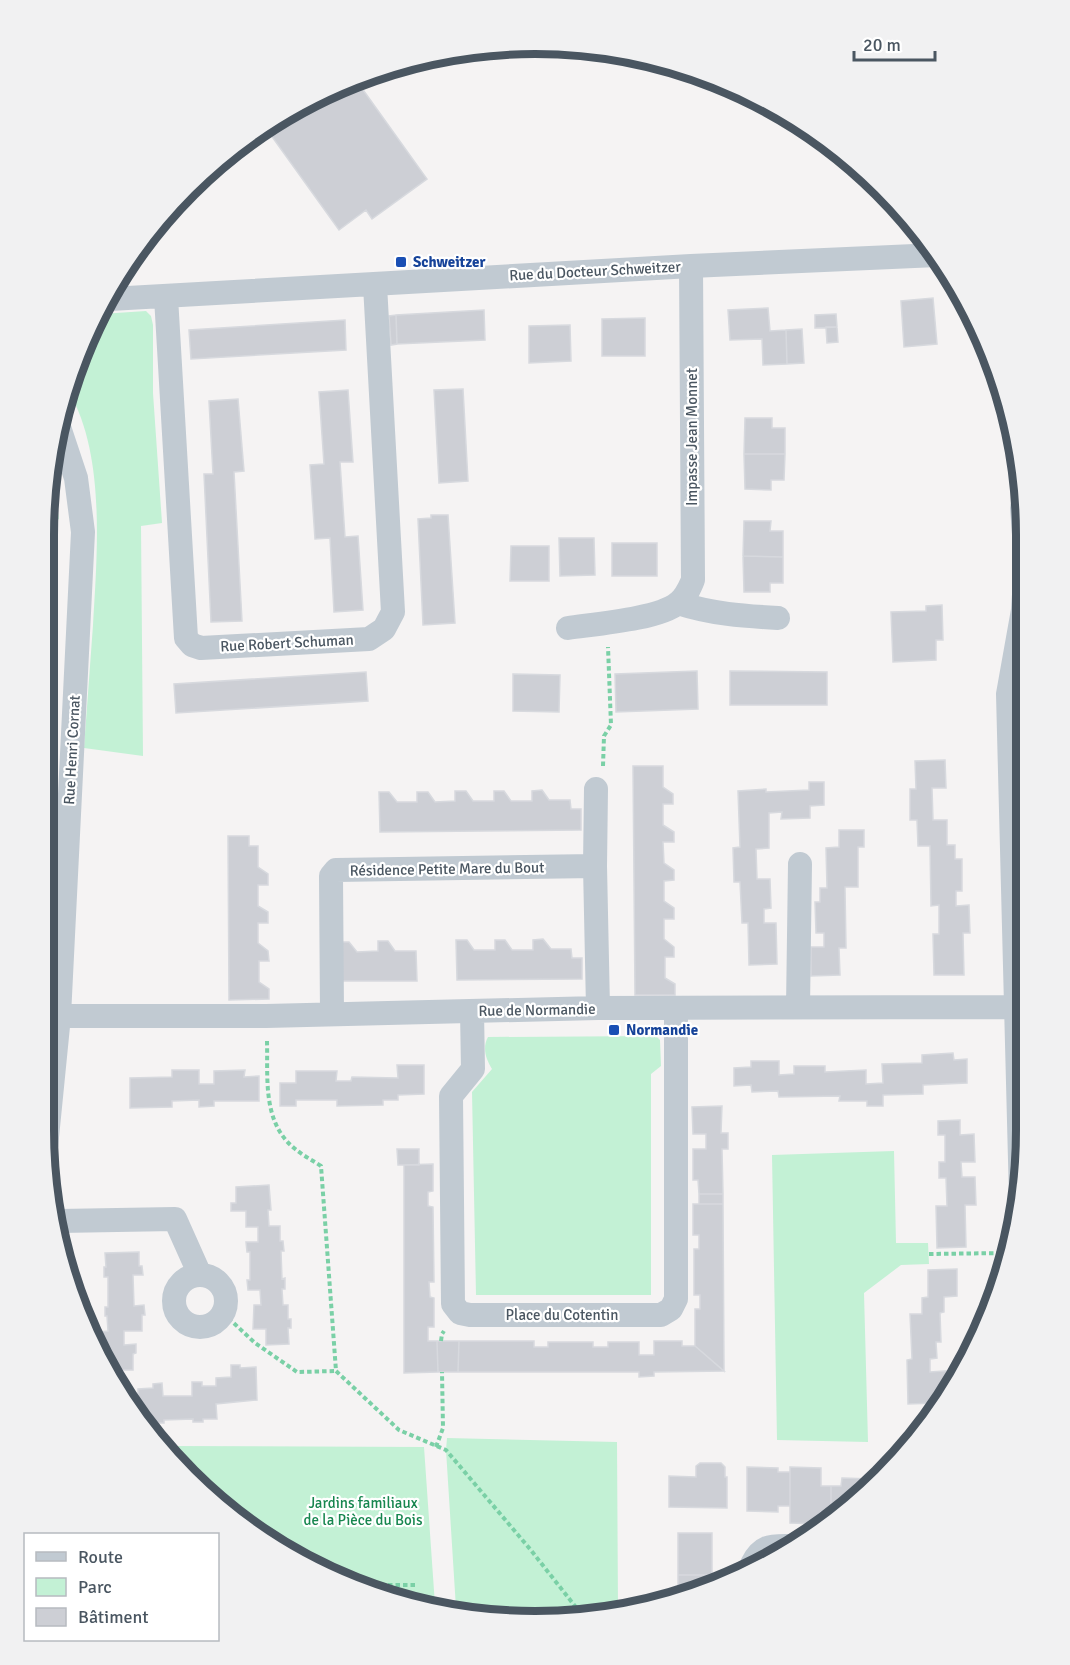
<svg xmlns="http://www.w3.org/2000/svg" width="1070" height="1665" viewBox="0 0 1070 1665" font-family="Signika,sans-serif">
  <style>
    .green { fill: #c3f1d5 }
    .building { fill: #cdcfd5; stroke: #d7d9de; stroke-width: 1.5 }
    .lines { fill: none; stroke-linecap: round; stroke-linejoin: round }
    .path { stroke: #7ad0a6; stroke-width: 4; stroke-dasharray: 4.5 3; stroke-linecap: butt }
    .minor { stroke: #c1cad2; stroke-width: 24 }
    .transit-dot { fill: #1a4fb4; stroke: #fff; stroke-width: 2 }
    .labels { text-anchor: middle; stroke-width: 4.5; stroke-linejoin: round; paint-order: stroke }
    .transit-label { font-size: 15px; font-weight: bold; fill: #164399; stroke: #fff; text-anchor: start }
    .street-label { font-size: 15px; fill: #4a5661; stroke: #fff }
    .park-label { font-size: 15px; fill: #17864f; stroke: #fff }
    .rim { fill: none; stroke: #4a5661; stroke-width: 8 }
  </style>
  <rect width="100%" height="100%" fill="#f5f3f3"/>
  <!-- green -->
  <path class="green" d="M146,311L151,316L153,325V393L162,523L141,526L143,756L84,748C87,707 90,666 93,625C97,554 106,456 69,392L81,347L101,314Z
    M50,464L59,519L47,524L48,471Z
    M656,1036L660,1040L661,1066L651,1074V1295H476L472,1092L492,1069C486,1059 482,1048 488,1037Z
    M894,1151L896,1243H928L929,1264L901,1265L864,1293L868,1442L777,1440L772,1155Z
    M447,1438L617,1442L618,1610L535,1621L456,1608L446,1450Z
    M167,1446L424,1447L435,1605L377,1595L236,1520Z"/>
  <!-- building -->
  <path class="building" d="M356,80L427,179L372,219L366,210L339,230L265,127L317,94Z
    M933,298L937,344L904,347L901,301Z
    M768,308L770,331L786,330L787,364L763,365L762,339L730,340L728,310Z
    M484,310L485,340L397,344L396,315Z
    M836,314L837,327L815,328V315Z
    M396,315L397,344L391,345L389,316Z
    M645,318V356H602V319Z
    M345,320L346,350L191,359L189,330Z
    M570,325L571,361L529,363V326Z
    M826,327H837L838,342L827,343Z
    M802,329L804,363L787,364L786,330Z
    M463,389L468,481L439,483L434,390Z
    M348,390L353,462H340L345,537L358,536L363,610L334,612L330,538L315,539L310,465L324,464L319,392Z
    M238,399L244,471L234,472L242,621L211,622L204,474H213L209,401Z
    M745,418H772V428H785V454H744Z
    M744,454H785L784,480H771V490L745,489Z
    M431,515H448L455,623L423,625L418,519L431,518Z
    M744,521H771L770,531H783V557L743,556Z
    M559,538H594L595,575L560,576Z
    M612,543H657V576H612Z
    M511,546H549V581H510Z
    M743,556L783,557V583H770V592H744Z
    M942,605L943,640H936V660L893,662L891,612L926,611V606Z
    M697,671L698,709L616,712L615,674Z
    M730,671L827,672V705H730Z
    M366,672L368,701L176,713L174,684Z
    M513,674L560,675L559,712L513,711Z
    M945,760L946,788H932L933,820H947V845H955V859H962V891H956V906L969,905L970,933H963L964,975H934L933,934H939V905L931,906L930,846H918L917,820H910V789H916L915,761Z
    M633,766H663V787L673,794V804H663V825L674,832V842H663L664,863L674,870V880L664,881V901L674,908V919H664V939L674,947V957H665V978L675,984V995H635Z
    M809,782H824V805L810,806V818L781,819L782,812L769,813V848L756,849L757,879H770L771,908L764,909V923H776L777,964L749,965L748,923H742L740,882H734L733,848L740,847L738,791L766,789V792L809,790Z
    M542,790L549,800H570L571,809H581V830L380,832L379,792H389L397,802H417V792H428L435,802L455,801V791H466L473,801H494V791H504L511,801H532V791Z
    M839,830H864V847H858V887H845L846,948H839L840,975L811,976V947H824V933H816L815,902H820V888H827L826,848L839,847Z
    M228,836H249V846H258V867L268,874V885H258V906L268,912V923H258V943L268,951L269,961H259V982L269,989V999L229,1000Z
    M543,939L551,949H571L572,958H582V979L457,980L456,940H467L474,950H495V940H505L512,950H533V940Z
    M378,941H388L395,951H416L417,981H340V942H349L357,952L378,951Z
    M953,1053L954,1060L967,1059V1083L923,1085V1094L883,1095V1106H867V1101H839L840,1096L779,1097L778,1091L752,1092L751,1085L734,1086V1068L751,1067V1061H779V1075L794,1074V1066H825V1072L866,1070V1084L883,1083L882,1064L922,1063V1055Z
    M397,1065H424V1094L398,1095V1100H383V1105L337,1106V1100H296V1106H280V1083H296V1071H337L336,1081H351L352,1077L398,1078Z
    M172,1070H199V1084H214V1071L245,1070L244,1077L259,1076V1101H214V1106L199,1107V1100L172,1101V1107L130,1108V1078L172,1077Z
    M722,1106L721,1133H728V1149H722L723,1194H699L698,1180H693V1149H706V1134H693L692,1107Z
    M960,1120V1135L974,1134L975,1162H961L962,1177H975L976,1205H965L966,1247L937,1248L936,1206H947L946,1178H939V1162H945V1135H938V1121Z
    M397,1149H419V1165H398Z
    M433,1164V1191L428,1192V1206L433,1207L434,1282H429L430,1297L434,1298V1327H428V1341H437L438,1372L404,1373V1165Z
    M269,1185L271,1210H268L269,1226H280V1241H283L284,1251H281L282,1279L285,1278V1289H282L283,1305H288V1319H291V1328H288L289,1344L266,1345V1329H253L254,1305H261L260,1290H248L247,1280H250V1252H247L246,1242H258V1227H246V1211H231V1203H236V1187Z
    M699,1194H723V1204H699Z
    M693,1204H723L724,1371L695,1346V1309H700V1295H694V1249H699V1235H693Z
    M139,1252V1266H142L143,1275H133L134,1306L144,1305L145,1315H142V1331H124V1345L136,1344V1353L133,1354V1370H110L100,1349V1332L108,1331L107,1316H105V1307H108V1277H104V1267H106L105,1253Z
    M957,1269V1296L944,1297V1312L940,1313L941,1342H936L937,1358L930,1359V1372L957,1370L936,1403L908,1404L907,1360L912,1359L910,1314H922V1298L928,1297V1270Z
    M437,1341H459L458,1372H438Z
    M459,1341H534V1347H548V1342H593V1347H608V1342H639V1355H654V1341H682V1346H695L724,1371L654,1372V1376L639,1377V1372H458Z
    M231,1365H240V1368L256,1367L257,1400L216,1404L217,1419H203V1422H193V1419L164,1420V1423H155L154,1421H143L138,1416V1389L153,1388V1384L162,1383L163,1396H192V1382H202V1386H216V1378L231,1377Z
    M700,1463H721L725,1467V1477H727V1508L669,1507V1476L696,1477V1466Z
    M747,1467L778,1468V1472H790V1506H778V1512L747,1511Z
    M790,1467L821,1468V1486H831V1513L821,1512L820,1524L790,1523Z
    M842,1478L872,1479V1482L838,1513H831V1486H841Z
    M678,1533H712V1575H678Z
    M678,1575H712L711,1582L678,1598Z"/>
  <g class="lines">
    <!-- path -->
    <path class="path" d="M1014,432L1019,485
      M603,766L604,736L611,725L608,647
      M267,1041C268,1077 262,1122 294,1148C302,1155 312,1160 321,1166L336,1371L399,1430L446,1450L530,1549L582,1615
      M929,1254L1006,1253
      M223,1313L255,1343L297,1372L336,1371
      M441,1341L442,1334L444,1331
      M436,1447L443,1428L442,1372
      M358,1585H417"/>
    <!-- minor -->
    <path class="minor" d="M166,297L186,638L192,645L201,648L369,639L384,629L393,612L375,285
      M110,299L691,266L937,255
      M1022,508L1025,546
      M678,603C712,614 743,616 778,618
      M568,628C595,624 659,619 678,603C686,597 689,589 693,580L691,266
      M595,866L596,789
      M798,1007L800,864
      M472,1011L473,1069L451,1096L453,1304L460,1313L470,1315H661L671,1309L676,1299V1008
      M332,1014L331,876L336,870L595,866L598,1008
      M59,1016H266L598,1008L1015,1007
      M46,1147L59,1016L83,532L76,478L59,427
      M1021,1199L1008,694L1023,610L1025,579
      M59,1221L175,1219L200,1275
      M174 1301a26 26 0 1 1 52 0a26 26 0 1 1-52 0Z
      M752,1564C762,1544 772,1546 792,1546"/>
  </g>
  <!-- markers -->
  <g class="transit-dot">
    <rect x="395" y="256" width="12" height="12" rx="3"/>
    <rect x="608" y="1024" width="12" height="12" rx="3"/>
  </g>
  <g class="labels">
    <!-- transit labels -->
    <g class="transit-label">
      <text x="413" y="267">Schweitzer</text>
      <text x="626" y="1035">Normandie</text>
    </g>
    <!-- street labels -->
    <g class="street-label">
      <text transform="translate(595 271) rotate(-3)" y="5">Rue du Docteur Schweitzer</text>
      <text transform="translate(692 437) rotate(-90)" y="5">Impasse Jean Monnet</text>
      <text transform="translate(287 643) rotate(-3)" y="5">Rue Robert Schuman</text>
      <text transform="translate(72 750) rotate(-87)" y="5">Rue Henri Cornat</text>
      <text transform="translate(447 869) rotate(-1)" y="5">Résidence Petite Mare du Bout</text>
      <text transform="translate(537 1010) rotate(-1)" y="5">Rue de Normandie</text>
      <text x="562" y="1320">Place du Cotentin</text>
    </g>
    <!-- park labels -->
    <g class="park-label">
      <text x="363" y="1508">Jardins familiaux<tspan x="363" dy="17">de la Pièce du Bois</tspan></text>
    </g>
  </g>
  <!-- crop -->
  <path d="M0 0H1070V1665H0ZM535 54H535A481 481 0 0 1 1016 535V1130A481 481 0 0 1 535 1611H535A481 481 0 0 1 54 1130V535A481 481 0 0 1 535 54Z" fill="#f1f1f2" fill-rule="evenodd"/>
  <path class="rim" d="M535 54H535A481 481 0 0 1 1016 535V1130A481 481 0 0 1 535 1611H535A481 481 0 0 1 54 1130V535A481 481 0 0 1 535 54Z"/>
  <!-- legend -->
  <rect x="24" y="1533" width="195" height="108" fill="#ffffff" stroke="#b7bbc0" stroke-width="1.5"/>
  <rect x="36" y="1552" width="30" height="9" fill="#c1cad2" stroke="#b7bbc0" stroke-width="1.5"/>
  <text x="78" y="1563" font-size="18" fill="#4a5661">Route</text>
  <rect x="36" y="1578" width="30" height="18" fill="#c3f1d5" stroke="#b7bbc0" stroke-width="1.5"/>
  <text x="78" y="1593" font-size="18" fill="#4a5661">Parc</text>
  <rect x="36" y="1608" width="30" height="18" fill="#cdcfd5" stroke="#b7bbc0" stroke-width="1.5"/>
  <text x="78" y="1623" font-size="18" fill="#4a5661">Bâtiment</text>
  <!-- scale -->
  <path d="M854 51v9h81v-9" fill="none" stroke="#4a5661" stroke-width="3"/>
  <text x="863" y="51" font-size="18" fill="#4a5661" stroke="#ffffff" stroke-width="4.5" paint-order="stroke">20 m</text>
</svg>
